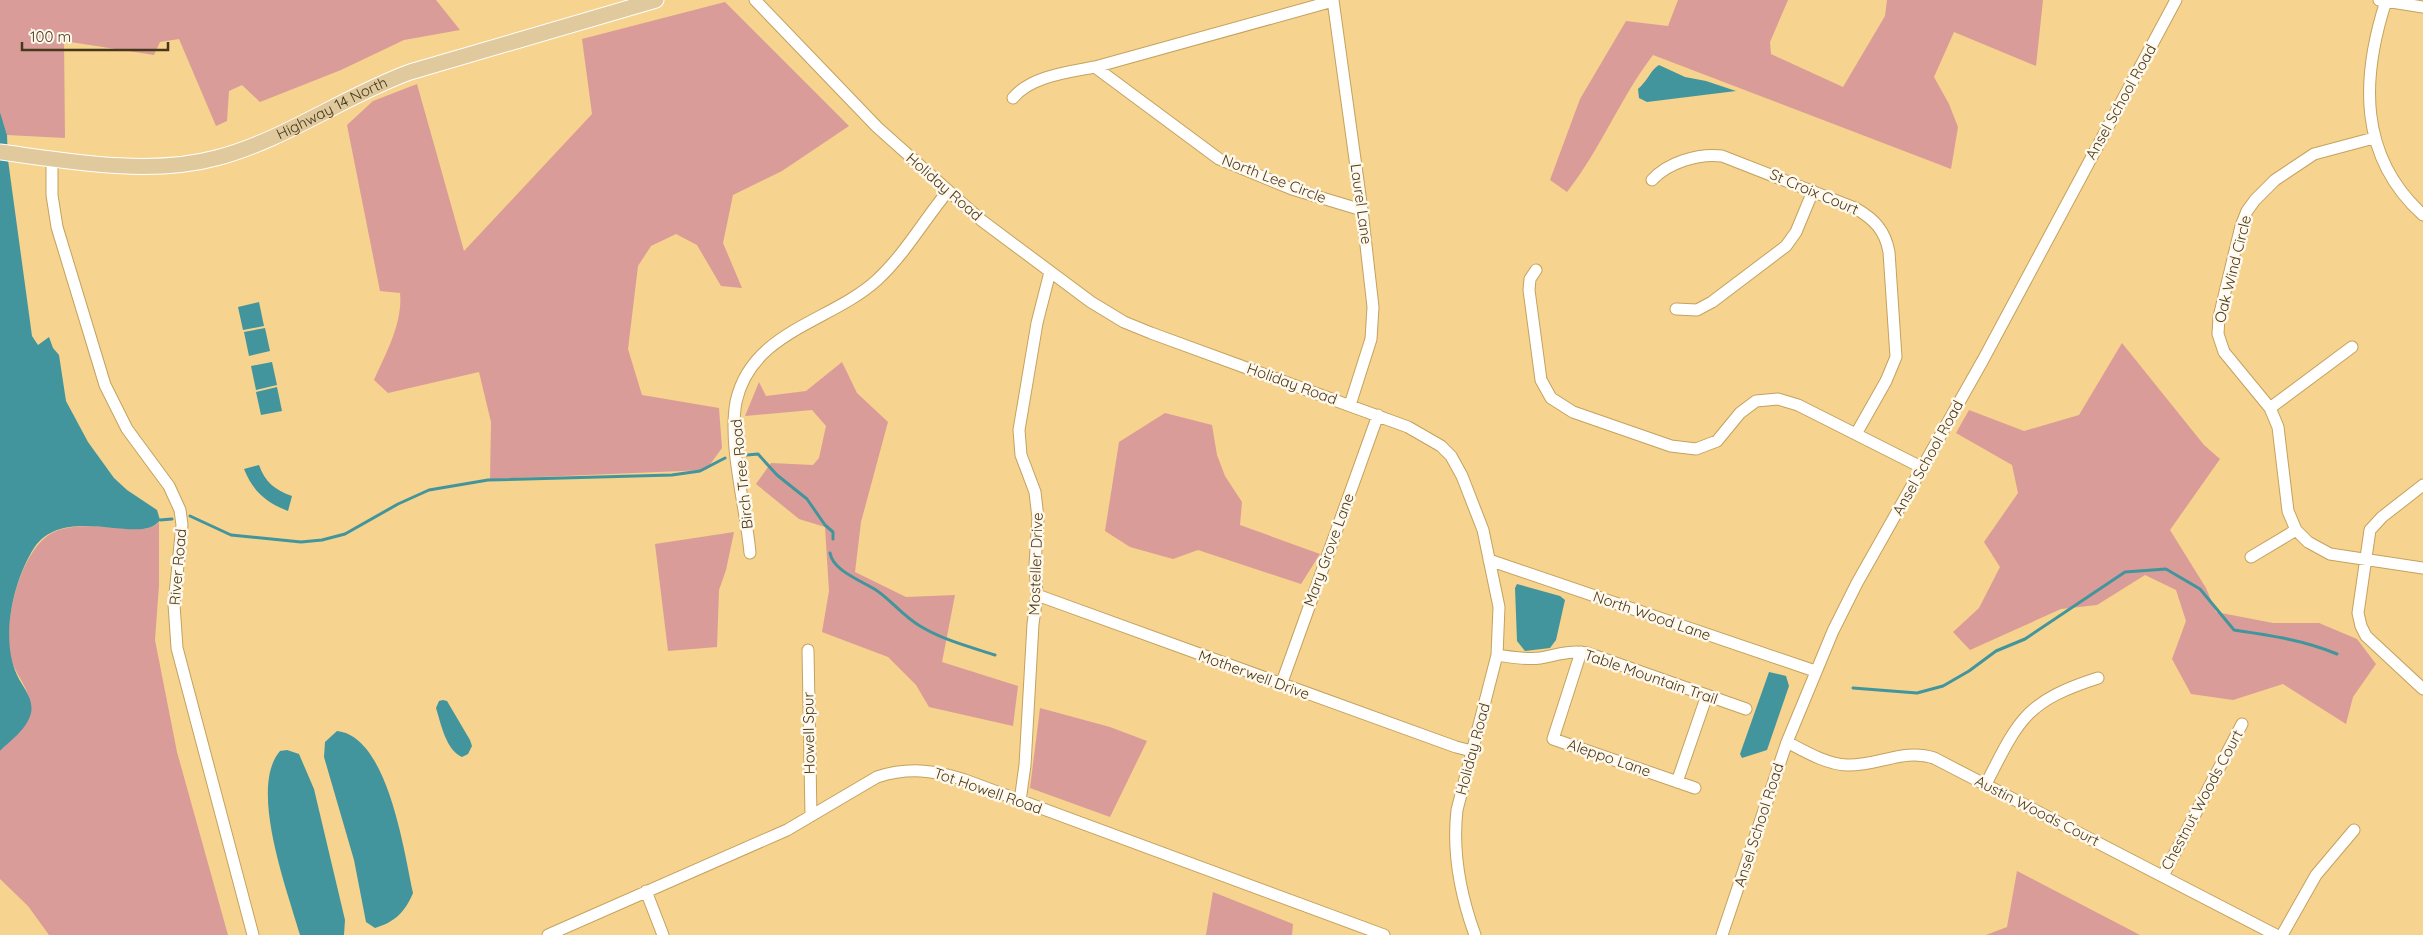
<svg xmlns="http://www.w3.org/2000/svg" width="2423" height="935" viewBox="0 0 2423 935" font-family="Quicksand,sans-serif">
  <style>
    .green { fill: #da9c98 }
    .water { fill: #42959c }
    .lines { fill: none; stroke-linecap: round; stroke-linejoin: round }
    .stream { stroke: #42959c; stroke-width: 3 }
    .minor-casing { stroke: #c4a25f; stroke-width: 13 }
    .major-casing { stroke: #fff; stroke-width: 17 }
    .minor { stroke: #fff; stroke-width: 11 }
    .major { stroke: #dfc99d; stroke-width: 15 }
    .labels { text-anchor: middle; stroke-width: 5; stroke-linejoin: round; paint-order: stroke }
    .street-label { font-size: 15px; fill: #46381c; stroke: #fff8eb }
  </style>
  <rect width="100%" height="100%" fill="#f6d38e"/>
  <!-- green -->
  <path class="green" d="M0,0H436L460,30L404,40L341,70L260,102L242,85L229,91L227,121L216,126L179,39L160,42L154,55L64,41L65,138L7,135L0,112Z
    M1678,0H1788L1770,42L1771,54L1843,87L1885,16L1887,0H2043L2036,66L1954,32L1934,77L1949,104L1958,127L1951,169L1653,55C1620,98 1601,149 1567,192L1550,180L1580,99L1626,21L1668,26Z
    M725,2L849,126L782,171L733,195L723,243L742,288L721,286L697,245L676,234L651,246L638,266L628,349L642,395L719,408L722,448L706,470L490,479L491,422L479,372L388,393L374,380C386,353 403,323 400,293L380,291L347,125L373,101L417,84L464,251L592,114L582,39Z
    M2122,343L2204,445L2220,459L2170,530L2206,588L2216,612L2273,623H2319L2357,639L2376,664L2353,697L2346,724L2283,684L2233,700L2191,694L2172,659L2186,621L2176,590L2145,575L2097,605L2061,609L1970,650L1953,632L1979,608L2000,567L1984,542L2018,493L2012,465L1956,433L1969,410L2024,431L2079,415Z
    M842,362L857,393L888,422L861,522L855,572L906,597L955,595L942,662L1018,686L1013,726L929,707L916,685L888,657L822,632L829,591L825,527L799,519L756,484L771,463L813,465L819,458L826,426L812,410L745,416L759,382L766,396L806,391Z
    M1165,413L1212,425L1217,455L1225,476L1242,502L1240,525L1320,554L1301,584L1198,550L1173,559L1130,547L1105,531L1119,442Z
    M159,522V585L155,640L177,752L228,935H49L28,906L0,879V751L27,722C28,713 31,699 27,692C22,679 12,668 10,654C4,622 19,558 46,537C77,512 144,541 159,522Z
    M734,532L726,570L719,590L717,647L668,651L655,544Z
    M1040,708L1110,727L1147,741L1110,817L1030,788Z
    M2017,871L2140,935H1986L2007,927Z
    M1213,892L1293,924L1292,935H1206Z"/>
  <!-- water -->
  <path class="water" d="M1659,65L1685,77L1706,81L1736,91L1647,102L1639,98L1638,89C1647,82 1651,69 1659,65Z
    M0,112L7,135L8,160L32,336L38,345L49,337L53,348L59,355L66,401L88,442L114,478L127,490L157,510L160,520C142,547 65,502 34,548C13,581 0,639 17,675C23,688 34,698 31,713C27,729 11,740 0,751Z
    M259,302L264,326L243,330L238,307Z
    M265,328L270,351L249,356L244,332Z
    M272,362L277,385L256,390L251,366Z
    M277,387L282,411L261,415L256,392Z
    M259,465C265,482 275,490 292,496L288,511C265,502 253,491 244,469Z
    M1517,584L1560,596L1565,600L1556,640L1550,648L1525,651L1517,641L1515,588Z
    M1769,672L1786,676L1789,686L1767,750L1742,758L1740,754Z
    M443,700L447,701L470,740L472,746L468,754L462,757C446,750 441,724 436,708L439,701Z
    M337,731C388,736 404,852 413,893C405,912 395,922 375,928L366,922L354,860L324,757L325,742Z
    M287,750L299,754L314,789L345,920L344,935H300C288,892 248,788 280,751Z"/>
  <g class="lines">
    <!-- stream -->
    <path class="stream" d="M747,455L758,454L777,475L807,499L825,525L833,532V539
      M190,516L231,535L301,542L322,540L345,534L398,504L429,490L488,480L672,475L700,471L725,458
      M160,520L172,519
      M830,553C833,571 862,581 876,590C891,600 903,616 920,626C943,640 970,647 995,655
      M1853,688L1917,693L1943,686L1969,671L1996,651L2025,639L2125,572L2166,569L2200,589L2234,630C2268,635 2304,640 2337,654"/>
    <defs>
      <path id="minor" d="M755,0L877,127L981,220L1091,302L1124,322L1151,333L1408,427L1441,446L1451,456L1462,476L1483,530L1499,607L1497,655L1457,810C1452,854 1460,894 1475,935
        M1333,0L1362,210L1373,307L1371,339L1350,405
        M2379,0L2423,7
        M2386,1C2361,78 2358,156 2423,215
        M1095,67L1333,1
        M1013,98C1031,76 1069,72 1095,67L1219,159L1292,189L1362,210
        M2374,138L2314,154L2275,180L2255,200L2247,211L2241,226L2219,317L2218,334L2224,352L2270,408L2278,427L2288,511L2296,530L2308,542L2330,554L2423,568
        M52,158V195L57,227L105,385L127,429L169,486L180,510L182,525L174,604L177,648L253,935
        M1652,180C1667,163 1698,153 1722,156L1855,208C1874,219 1885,230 1889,252L1896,357L1886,381L1856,434
        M1536,270L1530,279L1529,290L1541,380L1551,398L1573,412L1671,446L1696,449L1717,441L1740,413L1756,401L1778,399L1798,405L1923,468
        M1676,309L1697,310L1712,302L1786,246L1796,232L1813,191
        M2270,408L2352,347
        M2423,485L2382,517L2370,530L2358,613L2361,626L2366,636L2423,689
        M750,553C746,507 728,446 736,402C751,331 831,322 877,280C905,254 924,220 948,191
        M2251,557L2296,530
        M1489,560L1815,671
        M1037,595L1456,747L1472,751
        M808,650L811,816
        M1581,652L1553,739L1695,788
        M1497,655C1511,657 1526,660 1540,658C1557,655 1569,650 1587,653L1746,709
        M1281,685L1378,415
        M1787,742C1806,752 1826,764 1847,765C1878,766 1904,748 1934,758L2276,935
        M1677,782L1707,695
        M1986,784C2019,719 2026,701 2098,678
        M1020,801L1025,765L1033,624L1037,595L1035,565L1038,518L1035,492L1021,455L1019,430L1037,323L1050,272
        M2163,876L2242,724
        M646,891L663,935
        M548,935L787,830L877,777C908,767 934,770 965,780L1384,935
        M1722,935L1787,742L1833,631L1857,583L1983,360L2176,0
        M2282,935L2316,875L2354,830"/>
      <g id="major">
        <path id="s1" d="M0,152C67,161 150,176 216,158C285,140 344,96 410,72L656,0"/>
      </g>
    </defs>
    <!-- minor casing -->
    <use href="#minor" class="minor-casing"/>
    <!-- major casing -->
    <use href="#major" class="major-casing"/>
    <!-- minor -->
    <use href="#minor" class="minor"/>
    <!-- major -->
    <use href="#major" class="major"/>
  </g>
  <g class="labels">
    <!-- street labels -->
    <g class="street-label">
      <text transform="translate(2121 102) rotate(-61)" y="5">Ansel School Road</text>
      <text dy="5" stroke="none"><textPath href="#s1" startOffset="344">Highway 14 North</textPath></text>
      <text transform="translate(1274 179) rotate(21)" y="5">North Lee Circle</text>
      <text transform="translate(944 187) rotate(41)" y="5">Holiday Road</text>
      <text transform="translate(1814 192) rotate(23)" y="5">St Croix Court</text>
      <text transform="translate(1361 204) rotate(82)" y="5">Laurel Lane</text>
      <text transform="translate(2233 269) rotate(-76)" y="5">Oak Wind Circle</text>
      <text transform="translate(1292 384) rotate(20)" y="5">Holiday Road</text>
      <text transform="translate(1928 458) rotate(-61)" y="5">Ansel School Road</text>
      <text transform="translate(742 474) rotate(-96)" y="5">Birch Tree Road</text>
      <text transform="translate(1329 550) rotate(-70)" y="5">Mary Grove Lane</text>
      <text transform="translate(1036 564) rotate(-88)" y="5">Mosteller Drive</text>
      <text transform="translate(178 567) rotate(-85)" y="5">River Road</text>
      <text transform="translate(1652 616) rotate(19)" y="5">North Wood Lane</text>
      <text transform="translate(1254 675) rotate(20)" y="5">Motherwell Drive</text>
      <text transform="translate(1651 677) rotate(19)" y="5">Table Mountain Trail</text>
      <text transform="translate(809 733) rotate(-91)" y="5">Howell Spur</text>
      <text transform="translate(1473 749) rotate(-75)" y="5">Holiday Road</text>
      <text transform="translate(1609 758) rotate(19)" y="5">Aleppo Lane</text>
      <text transform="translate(988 791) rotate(19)" y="5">Tot Howell Road</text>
      <text transform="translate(2202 800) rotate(-62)" y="5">Chestnut Woods Court</text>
      <text transform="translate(2037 811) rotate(27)" y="5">Austin Woods Court</text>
      <text transform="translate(1759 825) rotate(-72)" y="5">Ansel School Road</text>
    </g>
  </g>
  <!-- scale -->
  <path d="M22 42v8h146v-8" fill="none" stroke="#46381c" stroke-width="2.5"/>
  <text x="30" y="42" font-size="15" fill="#46381c" stroke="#fff8eb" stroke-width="4" paint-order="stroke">100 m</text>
</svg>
